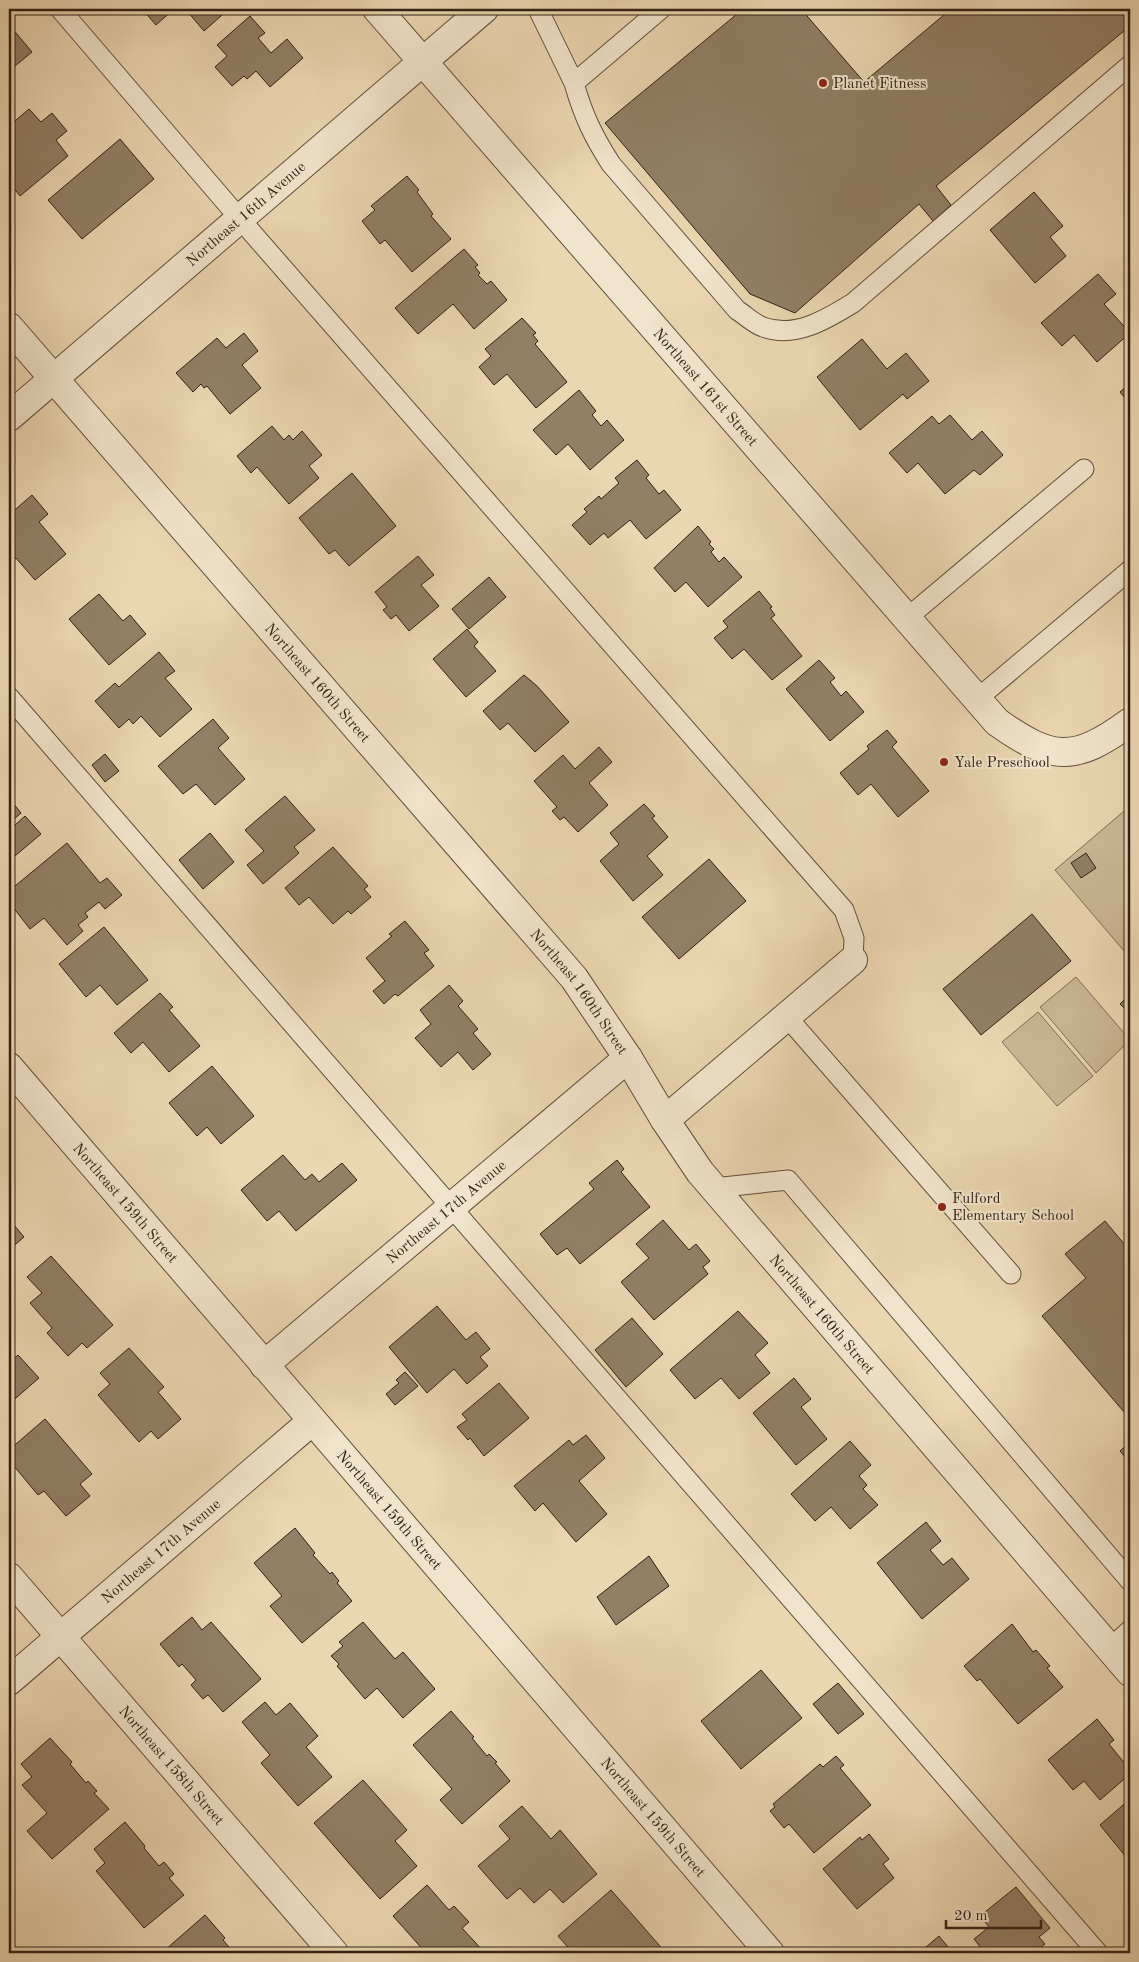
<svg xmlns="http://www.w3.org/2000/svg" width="1139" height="1962" viewBox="0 0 1139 1962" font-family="'Old Standard TT',serif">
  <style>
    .green { fill: #cbb796; stroke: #7e6c56 }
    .building { fill: #917f66; stroke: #312015 }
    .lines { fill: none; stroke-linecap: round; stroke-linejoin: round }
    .service-casing { stroke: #5f4e3c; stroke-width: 21 }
    .minor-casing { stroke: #5f4e3c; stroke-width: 30 }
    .tertiary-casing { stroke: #5f4e3c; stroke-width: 30 }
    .service { stroke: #f1e4cc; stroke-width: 19 }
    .minor { stroke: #f1e4cc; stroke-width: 28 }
    .tertiary { stroke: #f1e4cc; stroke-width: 28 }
    .poi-dot { fill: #8f2418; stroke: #f1e4cc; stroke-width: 2 }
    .labels { text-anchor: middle; stroke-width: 4; stroke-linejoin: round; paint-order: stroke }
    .poi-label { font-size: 15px; fill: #312015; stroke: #f1e4cc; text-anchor: start }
    .street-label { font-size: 15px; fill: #312015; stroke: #f1e4cc }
  </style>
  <rect width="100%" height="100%" fill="#ead6b1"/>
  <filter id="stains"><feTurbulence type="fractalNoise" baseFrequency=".004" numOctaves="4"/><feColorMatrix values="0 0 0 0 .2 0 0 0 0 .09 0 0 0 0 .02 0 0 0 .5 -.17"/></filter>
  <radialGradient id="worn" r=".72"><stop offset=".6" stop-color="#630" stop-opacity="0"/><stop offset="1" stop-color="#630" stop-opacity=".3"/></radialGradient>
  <!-- green -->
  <path class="green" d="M1130,806V958L1055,870Z
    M1076,977L1130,1040L1096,1073L1040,1007Z
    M1038,1012L1093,1076L1057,1106L1002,1042Z"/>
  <!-- building -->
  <path class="building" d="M142,9H174L156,25Z
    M189,9H229L204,31L187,11Z
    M743,9H801L864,82L951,9H1130V26L936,186L951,205L933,221L919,204L795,313L750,294L605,123Z
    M250,16L265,33L258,38L271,53L287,39L303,58L270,87L256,71L247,79L244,76L232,86L215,67L227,56L217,45Z
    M11,27L32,52L9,71V29Z
    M29,109L41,122L52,113L67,131L56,140L68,156L20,196L9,182V174L14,170L9,165V126Z
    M120,139L154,179L82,239L48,200Z
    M407,176L419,190L417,192L433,214L431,216L451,239L412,272L385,240L380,244L362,221L375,210L371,206Z
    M1034,192L1063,226L1050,237L1066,256L1035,283L990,230Z
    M464,249L478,265L475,267L480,273L478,275L487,284L491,281L507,300L474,329L453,304L418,334L395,308Z
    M1098,274L1116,294L1104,304L1130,333L1097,362L1074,335L1062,346L1041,323Z
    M522,318L536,333L533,335L538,341L535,344L567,382L536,408L507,374L494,385L479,367L491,356L485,349Z
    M244,333L258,351L242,365L261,388L230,414L207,386L204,388L201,384L193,392L176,373L217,338L226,348Z
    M862,339L887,369L906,353L929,381L907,399L903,394L860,430L817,377Z
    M1130,383V404L1120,392Z
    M579,390L596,411L592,415L601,426L607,420L624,440L590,470L568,444L556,455L533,430Z
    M950,415L972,440L982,431L1003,455L980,475L974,470L945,494L918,463L907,473L889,453L932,416L939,424Z
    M272,426L284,440L289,435L293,440L302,431L322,455L309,466L319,478L289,504L257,467L251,473L237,456Z
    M637,460L649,475L646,478L659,494L664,490L681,510L646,539L630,520L608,538L604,533L590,545L572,525L587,512L584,509L599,496L601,499L619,483L615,478Z
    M352,473L396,526L349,566L335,550L329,554L299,518Z
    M32,495L48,514L39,522L66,554L35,580L16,558L9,564V515Z
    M698,526L711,542L709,544L714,549L711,552L719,562L724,557L742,577L708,607L686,582L675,592L654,568Z
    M418,556L434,575L421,585L439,606L409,631L396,615L391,619L383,610L387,607L375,592Z
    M489,577L506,597L469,629L452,609Z
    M759,591L772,607L770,608L775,615L771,618L802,656L772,680L744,649L732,659L714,638L728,627L723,621Z
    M99,594L123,621L130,615L146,634L109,665L69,619Z
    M467,629L478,642L474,646L496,671L466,697L433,659Z
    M159,652L175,671L165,678L192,709L160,737L141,716L133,724L129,719L119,728L95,701L115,683L119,687Z
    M819,660L835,678L830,682L841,696L846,691L864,712L830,741L786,689Z
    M524,675L537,686L569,722L535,752L508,723L500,730L483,711Z
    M213,719L229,738L218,748L245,779L215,805L196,784L183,794L158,766Z
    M887,730L897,742L892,747L929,791L898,817L871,784L858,795L840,773L869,749L867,746Z
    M599,747L612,762L589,783L608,805L578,832L564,817L560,820L552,811L557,807L534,781L563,755L575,769Z
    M105,754L119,771L105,782L92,765Z
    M285,796L315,830L294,847L299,853L263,884L247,865L264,851L245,830Z
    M9,798L21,813L11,822L15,825L25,816L41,834L9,861Z
    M644,804L655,816L652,818L668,837L647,856L663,875L633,901L600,861L619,844L610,833Z
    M210,833L234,862L203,889L179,860Z
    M67,843L100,883L107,878L122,895L105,909L99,902L85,913L88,917L78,925L83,931L67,945L44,918L30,929L9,902V891Z
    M333,847L368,886L364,889L371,897L351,914L348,911L333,924L309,897L299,905L285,888Z
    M1086,853L1096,868L1081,878L1071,863Z
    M709,859L746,901L679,959L642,917Z
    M1032,914L1071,961L981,1035L943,989Z
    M405,921L429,950L424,953L434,966L398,996L395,994L384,1004L373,991L385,981L366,958L392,936L389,934Z
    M104,927L148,980L117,1005L100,985L86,997L59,964Z
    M449,985L463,1001L458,1006L478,1029L473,1033L491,1054L473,1070L458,1052L441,1067L415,1038L431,1024L420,1010Z
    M160,993L173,1007L169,1010L200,1046L169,1072L143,1042L131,1053L114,1033Z
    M1130,994V1013L1120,1004Z
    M212,1066L254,1116L221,1144L207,1127L197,1136L169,1103Z
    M283,1155L305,1180L312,1174L319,1182L342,1163L357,1180L296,1231L279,1211L267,1221L241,1190Z
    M617,1160L624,1169L621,1172L650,1207L580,1264L567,1248L557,1255L540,1234L594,1189L589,1183Z
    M9,1219L24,1237L9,1250Z
    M663,1220L689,1250L696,1244L710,1261L703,1267L708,1274L654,1320L621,1282L649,1258L636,1244Z
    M1105,1221L1130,1251V1419L1042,1316L1086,1278L1065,1254Z
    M51,1256L113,1325L87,1348L82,1343L68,1356L47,1333L52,1328L30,1303L42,1293L27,1277Z
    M437,1306L466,1340L476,1332L490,1349L480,1357L488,1366L467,1384L454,1369L427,1393L389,1347Z
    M738,1311L768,1343L755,1355L770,1373L739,1399L721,1378L695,1399L670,1370Z
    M632,1318L663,1354L626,1387L595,1350Z
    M129,1348L164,1387L158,1392L181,1419L158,1439L151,1431L139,1442L98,1395L110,1384L100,1373Z
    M18,1355L39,1378L9,1404V1363Z
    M405,1372L418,1386L395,1405L386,1394L399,1383L396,1380Z
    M794,1378L811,1399L801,1407L827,1439L796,1465L753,1413Z
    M499,1383L529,1418L484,1456L470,1438L468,1440L457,1427L467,1420L462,1414Z
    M45,1419L92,1474L80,1484L90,1496L66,1516L44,1491L38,1495L9,1460V1450Z
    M586,1435L605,1458L579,1481L607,1514L576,1542L543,1503L535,1511L514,1486L569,1440L573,1445Z
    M850,1441L871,1465L859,1476L867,1485L863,1489L878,1505L850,1529L831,1507L815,1521L791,1494Z
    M1130,1442V1463L1120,1451Z
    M926,1522L941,1541L930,1550L943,1565L952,1558L969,1579L922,1619L877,1563Z
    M295,1528L315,1553L313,1555L330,1574L332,1572L339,1581L337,1583L352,1601L302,1643L270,1606L282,1596L254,1563Z
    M649,1556L669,1586L616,1625L597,1597Z
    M192,1617L202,1630L211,1622L261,1679L223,1712L208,1695L203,1699L191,1685L196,1680L182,1664L179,1667L160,1644Z
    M363,1622L395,1659L403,1652L435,1689L403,1718L377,1688L365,1699L337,1666L339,1664L331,1656L343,1646L339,1642Z
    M1012,1624L1033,1652L1036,1650L1050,1666L1047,1668L1063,1687L1018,1724L980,1679L977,1681L964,1666Z
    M761,1670L802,1718L741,1769L701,1721Z
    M838,1683L864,1714L838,1734L813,1704Z
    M265,1702L276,1715L290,1703L318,1736L306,1747L332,1777L298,1806L261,1763L270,1755L242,1722Z
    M451,1711L474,1737L472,1738L487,1756L489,1754L497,1762L495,1763L510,1781L462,1824L440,1800L452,1789L413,1745Z
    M1097,1719L1114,1740L1109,1744L1130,1770V1774L1100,1800L1084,1781L1073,1790L1048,1760Z
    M50,1738L72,1762L70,1764L86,1783L88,1781L97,1791L94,1793L109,1809L52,1859L27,1831L47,1813L22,1785L32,1777L21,1764Z
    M836,1756L844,1765L840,1768L871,1805L814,1853L789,1824L784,1828L770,1811L775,1807L773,1804L820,1764L823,1767Z
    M363,1780L407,1830L395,1841L417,1866L380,1899L314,1823Z
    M1130,1799V1853L1126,1857L1100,1825Z
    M522,1806L551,1839L560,1830L597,1874L563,1903L550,1889L534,1903L520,1888L507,1899L478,1866L510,1839L499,1826Z
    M125,1822L145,1846L144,1848L159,1866L164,1862L174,1874L169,1878L184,1895L144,1928L96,1871L105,1863L94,1849Z
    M869,1834L889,1859L883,1864L894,1878L857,1909L823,1869L860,1837L862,1840Z
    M427,1885L449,1910L454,1906L469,1922L462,1928L485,1953H426L393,1916Z
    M1016,1887L1050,1928L1039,1937L1045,1944L1034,1953H985L974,1939L989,1927L980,1916Z
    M611,1890L666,1953H605L604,1951L601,1953H573L558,1936Z
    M205,1915L225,1938L223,1940L234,1953H169L165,1950Z
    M939,1936L953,1953H919Z"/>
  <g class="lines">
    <defs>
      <path id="service" d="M60,9L240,219L844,910L854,938L853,960
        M538,9L574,83L661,9
        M574,83C583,115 593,136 611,164L737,310C745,315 754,324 763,327C795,339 827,319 853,303L1130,65
        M907,618L1084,469
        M9,697L1098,1953
        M977,699L1130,570
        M787,1017L1011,1274
        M714,1188L788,1180L1130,1581
        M1110,1648L1130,1630"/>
      <g id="minor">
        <path id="s1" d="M377,9L997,722C1052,761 1074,763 1130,722"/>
        <path id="s2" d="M9,327L574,978L628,1058L665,1120L700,1172L1130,1672"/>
        <path d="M665,1120L853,960"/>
        <path id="s3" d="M264,1365L628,1058"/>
        <path id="s4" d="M9,1577L334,1953"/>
        <path id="s5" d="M9,1681L312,1421"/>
      </g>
      <g id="tertiary">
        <path id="s6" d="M9,417L484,9"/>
        <path id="s7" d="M9,1067L770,1953"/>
      </g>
    </defs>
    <!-- service casing -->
    <use href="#service" class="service-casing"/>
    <!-- minor casing -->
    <use href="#minor" class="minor-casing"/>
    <!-- tertiary casing -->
    <use href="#tertiary" class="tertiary-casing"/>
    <!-- service -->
    <use href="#service" class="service"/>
    <!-- minor -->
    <use href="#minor" class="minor"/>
    <!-- tertiary -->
    <use href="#tertiary" class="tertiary"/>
  </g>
  <!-- markers -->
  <g class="poi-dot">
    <circle cx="823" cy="83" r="5"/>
    <circle cx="944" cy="762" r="5"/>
    <circle cx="942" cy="1207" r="5"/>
  </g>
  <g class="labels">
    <!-- poi labels -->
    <g class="poi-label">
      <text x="833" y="88">Planet Fitness</text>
      <text x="954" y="767">Yale Preschool</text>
      <text x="952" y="1203">Fulford<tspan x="952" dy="17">Elementary School</tspan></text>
    </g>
    <!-- street labels -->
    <g class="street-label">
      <text dy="5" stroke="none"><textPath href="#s6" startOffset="312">Northeast 16th Avenue</textPath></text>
      <text dy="5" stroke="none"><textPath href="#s1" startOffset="501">Northeast 161st Street</textPath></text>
      <text dy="5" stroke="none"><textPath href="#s2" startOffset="471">Northeast 160th Street</textPath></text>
      <text dy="5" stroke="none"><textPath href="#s2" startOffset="876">Northeast 160th Street</textPath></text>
      <text dy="5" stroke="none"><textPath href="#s7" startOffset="179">Northeast 159th Street</textPath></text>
      <text dy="5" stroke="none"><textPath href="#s3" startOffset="238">Northeast 17th Avenue</textPath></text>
      <text dy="5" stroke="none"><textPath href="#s2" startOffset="1281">Northeast 160th Street</textPath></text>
      <text dy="5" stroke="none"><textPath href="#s7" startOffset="584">Northeast 159th Street</textPath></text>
      <text dy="5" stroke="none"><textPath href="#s5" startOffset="200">Northeast 17th Avenue</textPath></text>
      <text dy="5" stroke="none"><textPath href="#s4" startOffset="249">Northeast 158th Street</textPath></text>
      <text dy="5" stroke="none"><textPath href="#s7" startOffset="989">Northeast 159th Street</textPath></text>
    </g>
  </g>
  <!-- margin -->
  <rect width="1139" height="1962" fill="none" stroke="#ead6b1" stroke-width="30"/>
  <rect x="10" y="10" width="1119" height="1942" fill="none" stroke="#312015" stroke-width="2.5"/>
  <rect x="15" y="15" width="1109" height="1932" fill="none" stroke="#312015"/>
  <!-- scale -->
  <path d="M946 1920v8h95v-8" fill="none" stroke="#312015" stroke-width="2.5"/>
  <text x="954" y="1920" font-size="15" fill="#312015" stroke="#f1e4cc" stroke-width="4" paint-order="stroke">20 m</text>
  <rect width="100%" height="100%" filter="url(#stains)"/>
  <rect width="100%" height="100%" fill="url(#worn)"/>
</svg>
